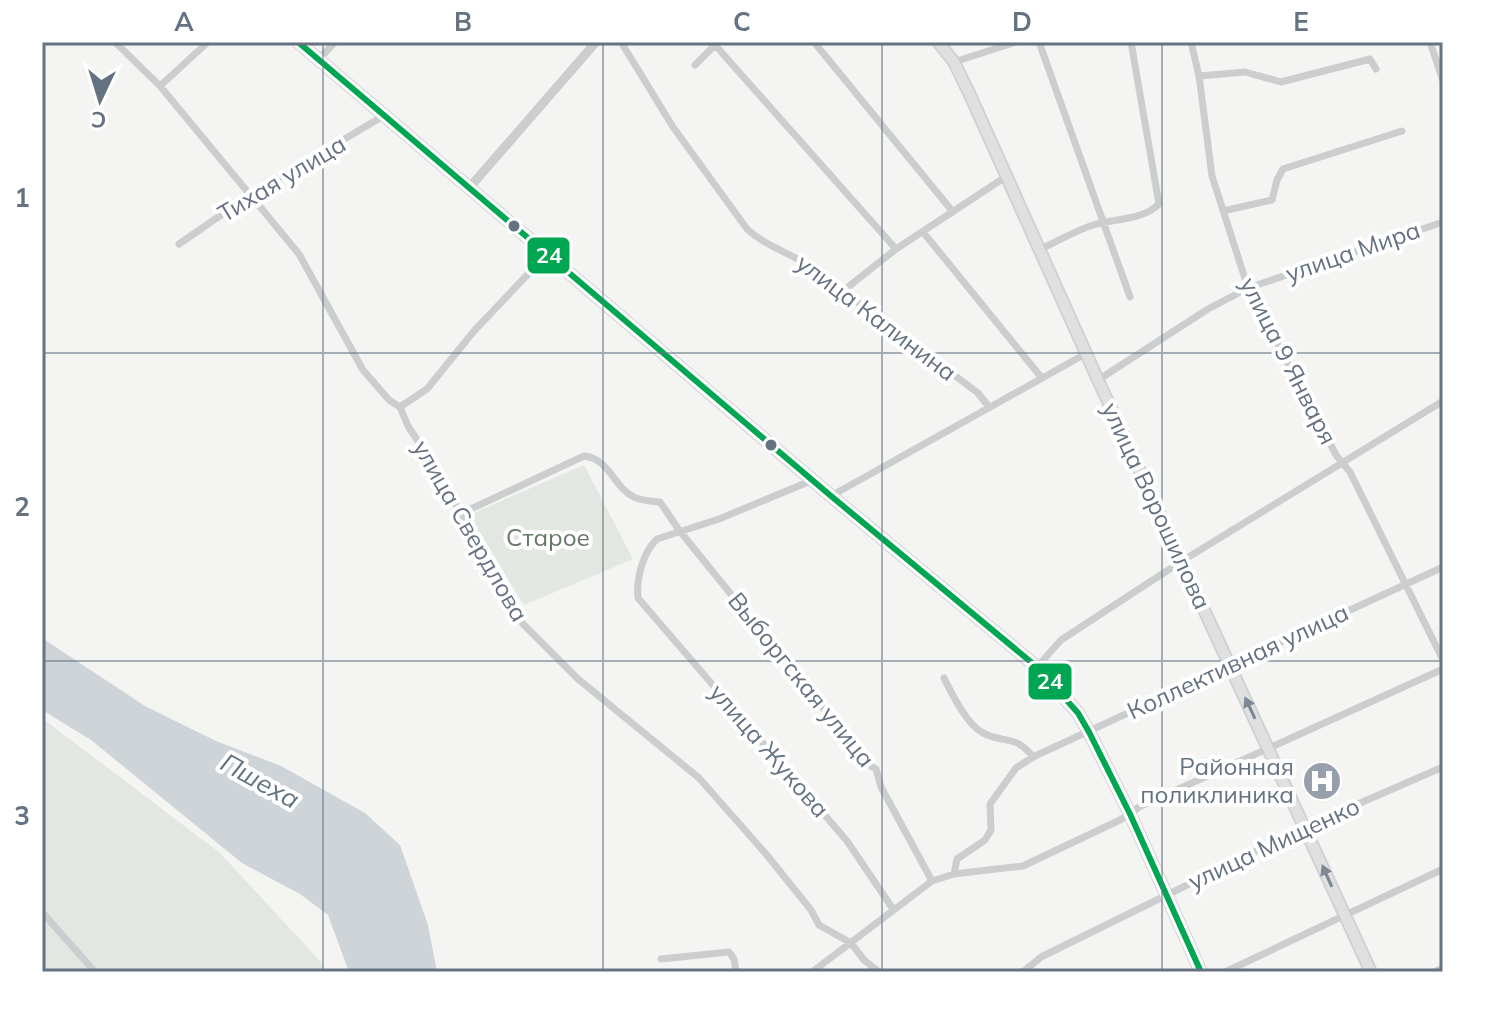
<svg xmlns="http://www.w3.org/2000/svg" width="1485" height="1014" viewBox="0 0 1485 1014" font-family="Mulish,sans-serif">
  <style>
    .green { fill: #e3e7e1 }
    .water { fill: #ced4d8 }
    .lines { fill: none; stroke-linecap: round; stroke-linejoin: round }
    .secondary-casing { stroke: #d1d2d2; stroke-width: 14 }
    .minor { stroke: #cccdce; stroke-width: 7 }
    .tertiary { stroke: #cccdce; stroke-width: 9 }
    .secondary { stroke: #e0e0e1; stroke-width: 10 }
    .bus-1-casing { stroke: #fff; stroke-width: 12 }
    .bus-1 { stroke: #00a651; stroke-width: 6 }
    .oneway { fill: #7e8895 }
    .grid { fill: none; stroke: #657282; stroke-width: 2; stroke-opacity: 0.55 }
    .bus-dot { fill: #657282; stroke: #fff; stroke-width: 3 }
    .labels { text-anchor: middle; stroke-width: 8; stroke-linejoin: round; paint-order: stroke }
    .street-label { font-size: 24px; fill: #657282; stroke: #fff }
    .park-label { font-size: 24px; fill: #657964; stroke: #fff }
    .poi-label { font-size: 24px; fill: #657282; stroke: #fff; text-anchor: end }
    .water-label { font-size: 26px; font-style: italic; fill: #61737f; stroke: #fff }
    .line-badge { stroke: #fff; stroke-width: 3 }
    .badge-label { font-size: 22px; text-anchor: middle; font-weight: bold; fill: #fff }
    .neatline { fill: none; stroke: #657282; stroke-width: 3 }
    .grid-label { font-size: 26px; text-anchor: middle; font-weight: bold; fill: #657282 }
  </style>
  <rect width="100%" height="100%" fill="#f4f4f3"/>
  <!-- green -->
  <path class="green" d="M584,465L633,559L524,605L469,515Z
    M42,718L220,853L321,962L326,972H42Z"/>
  <!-- water -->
  <path class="water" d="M42,638L145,706L216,741L281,766L365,813L400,845L428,925L437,972H349L328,915L300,894L242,863L91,740L42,710Z"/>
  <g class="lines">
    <defs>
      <path id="secondary" d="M298,42L831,496L1037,667L1078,713L1089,732L1130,814L1201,972
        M938,42L954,62L970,95L1098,380L1371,972"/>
    </defs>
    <!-- secondary casing -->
    <use href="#secondary" class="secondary-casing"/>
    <!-- minor -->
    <path class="minor" d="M115,42L160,86L299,254L363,370L389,400L400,407L408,426L431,461L523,624L578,679L699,778L766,854L811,910L819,925L851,943L864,960L879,972
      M621,42L673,127L747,229C765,246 788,252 808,265L978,393L989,407
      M814,42L953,212
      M1039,42L1130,297
      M1191,42L1199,76L1212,176L1248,288L1336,455L1350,472L1443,660
      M1430,42L1443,81
      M715,45L896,249
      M318,60L335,42
      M954,62L1016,42
      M695,65L716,44
      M1199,76L1245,72L1281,82L1370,59L1376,69
      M160,86L208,42
      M1223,211L1272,200L1277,180L1283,169L1402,131
      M923,232L1041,377
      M179,244L250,195L385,115
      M1041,249C1058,241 1075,231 1093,225C1114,218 1142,221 1159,204L1131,42
      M843,291L896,249L1007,176
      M1098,380L1208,309L1248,288L1443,222
      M400,407L427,389L474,331L548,253
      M813,480L719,519L657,539C643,552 636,579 638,598L847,841L893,909
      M831,496L1087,353
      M460,514L584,456C609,458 614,488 634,497C641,501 652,501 660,502L679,530L869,765L876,769L881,787L932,881
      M1037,667L1061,640L1182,561L1443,401
      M944,678C952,694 967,725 983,733C1005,744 1015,734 1033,757
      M954,874L957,859L985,840L991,830L990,804L1016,768L1033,757L1443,567
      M42,912L95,972
      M661,959L729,952L734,959L736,972
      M812,972L932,881L954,874L1023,866L1120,820L1139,807L1443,669
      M1023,972L1041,957L1305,827L1443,767
      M1225,972L1443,869
      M1434,972L1443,968"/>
    <!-- tertiary -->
    <path class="tertiary" d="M470,187L596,42"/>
    <!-- secondary -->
    <use href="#secondary" class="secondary"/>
    <defs>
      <path id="bus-1" d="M298,42L831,496L1037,667L1078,713L1089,732L1130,814L1201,972"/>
    </defs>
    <!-- bus-1 casing -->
    <use href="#bus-1" class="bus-1-casing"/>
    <!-- bus-1 -->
    <use href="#bus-1" class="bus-1"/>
  </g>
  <!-- one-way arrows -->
  <defs><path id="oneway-solid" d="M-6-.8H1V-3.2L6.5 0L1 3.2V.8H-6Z" transform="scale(2)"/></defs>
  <g class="oneway">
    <use href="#oneway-solid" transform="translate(1250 708) rotate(-115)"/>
    <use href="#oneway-solid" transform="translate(1327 876) rotate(-114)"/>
  </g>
  <!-- grid -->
  <path class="grid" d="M323,42V972M603,42V972M882,42V972M1162,42V972M42,353H1443M42,661H1443"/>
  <!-- icons -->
  <defs>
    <symbol id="hospital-disc" viewBox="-11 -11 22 22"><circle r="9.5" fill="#97a0aa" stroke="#fff"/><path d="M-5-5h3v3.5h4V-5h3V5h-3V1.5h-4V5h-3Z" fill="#fff"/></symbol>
  </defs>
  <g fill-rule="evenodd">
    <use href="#hospital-disc" x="1300" y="759" width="44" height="44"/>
  </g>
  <!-- markers -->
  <g class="bus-dot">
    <circle cx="514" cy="226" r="7"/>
    <circle cx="771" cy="445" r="7"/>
  </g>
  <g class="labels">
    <!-- street labels -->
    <g class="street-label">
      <text transform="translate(282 179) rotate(-31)" y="8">Тихая улица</text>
      <text transform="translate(1353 252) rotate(-19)" y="8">улица Мира</text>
      <text transform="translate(876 318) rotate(37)" y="8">улица Калинина</text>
      <text transform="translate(1288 361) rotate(63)" y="8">улица 9 Января</text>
      <text transform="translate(1156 506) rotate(65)" y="8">улица Ворошилова</text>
      <text transform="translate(470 531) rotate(60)" y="8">улица Свердлова</text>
      <text transform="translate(1238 662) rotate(-25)" y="8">Коллективная улица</text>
      <text transform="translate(801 680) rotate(51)" y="8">Выборгская улица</text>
      <text transform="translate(769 751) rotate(49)" y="8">улица Жукова</text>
      <text transform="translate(1274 844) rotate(-25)" y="8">улица Мищенко</text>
    </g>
    <!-- park labels -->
    <g class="park-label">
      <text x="548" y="546">Старое</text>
    </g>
    <!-- poi labels -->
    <g class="poi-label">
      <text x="1294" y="775">Районная<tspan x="1294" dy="28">поликлиника</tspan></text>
    </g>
    <!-- water labels -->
    <g class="water-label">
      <text transform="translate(260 781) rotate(29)" y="9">Пшеха</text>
    </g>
  </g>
  <g class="line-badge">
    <rect x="526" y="236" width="45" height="39" rx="8" fill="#00a651"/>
    <rect x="1027" y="662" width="46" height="39" rx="8" fill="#00a651"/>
  </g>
  <g class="badge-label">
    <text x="549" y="263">24</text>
    <text x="1050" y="689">24</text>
  </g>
  <!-- border -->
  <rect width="1485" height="1014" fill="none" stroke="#ffffff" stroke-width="88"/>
  <!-- north arrow -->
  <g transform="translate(100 100) rotate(184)" stroke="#ffffff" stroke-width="6" paint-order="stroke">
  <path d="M0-6L14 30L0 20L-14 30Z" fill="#657282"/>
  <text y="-12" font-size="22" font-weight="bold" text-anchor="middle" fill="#657282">С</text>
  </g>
  <rect x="44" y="44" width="1397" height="926" class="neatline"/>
  <g class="grid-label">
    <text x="184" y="31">A</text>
    <text x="463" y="31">B</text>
    <text x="742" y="31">C</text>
    <text x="1022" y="31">D</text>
    <text x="1301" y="31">E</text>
    <text x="22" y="207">1</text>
    <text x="22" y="516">2</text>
    <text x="22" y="825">3</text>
  </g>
</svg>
